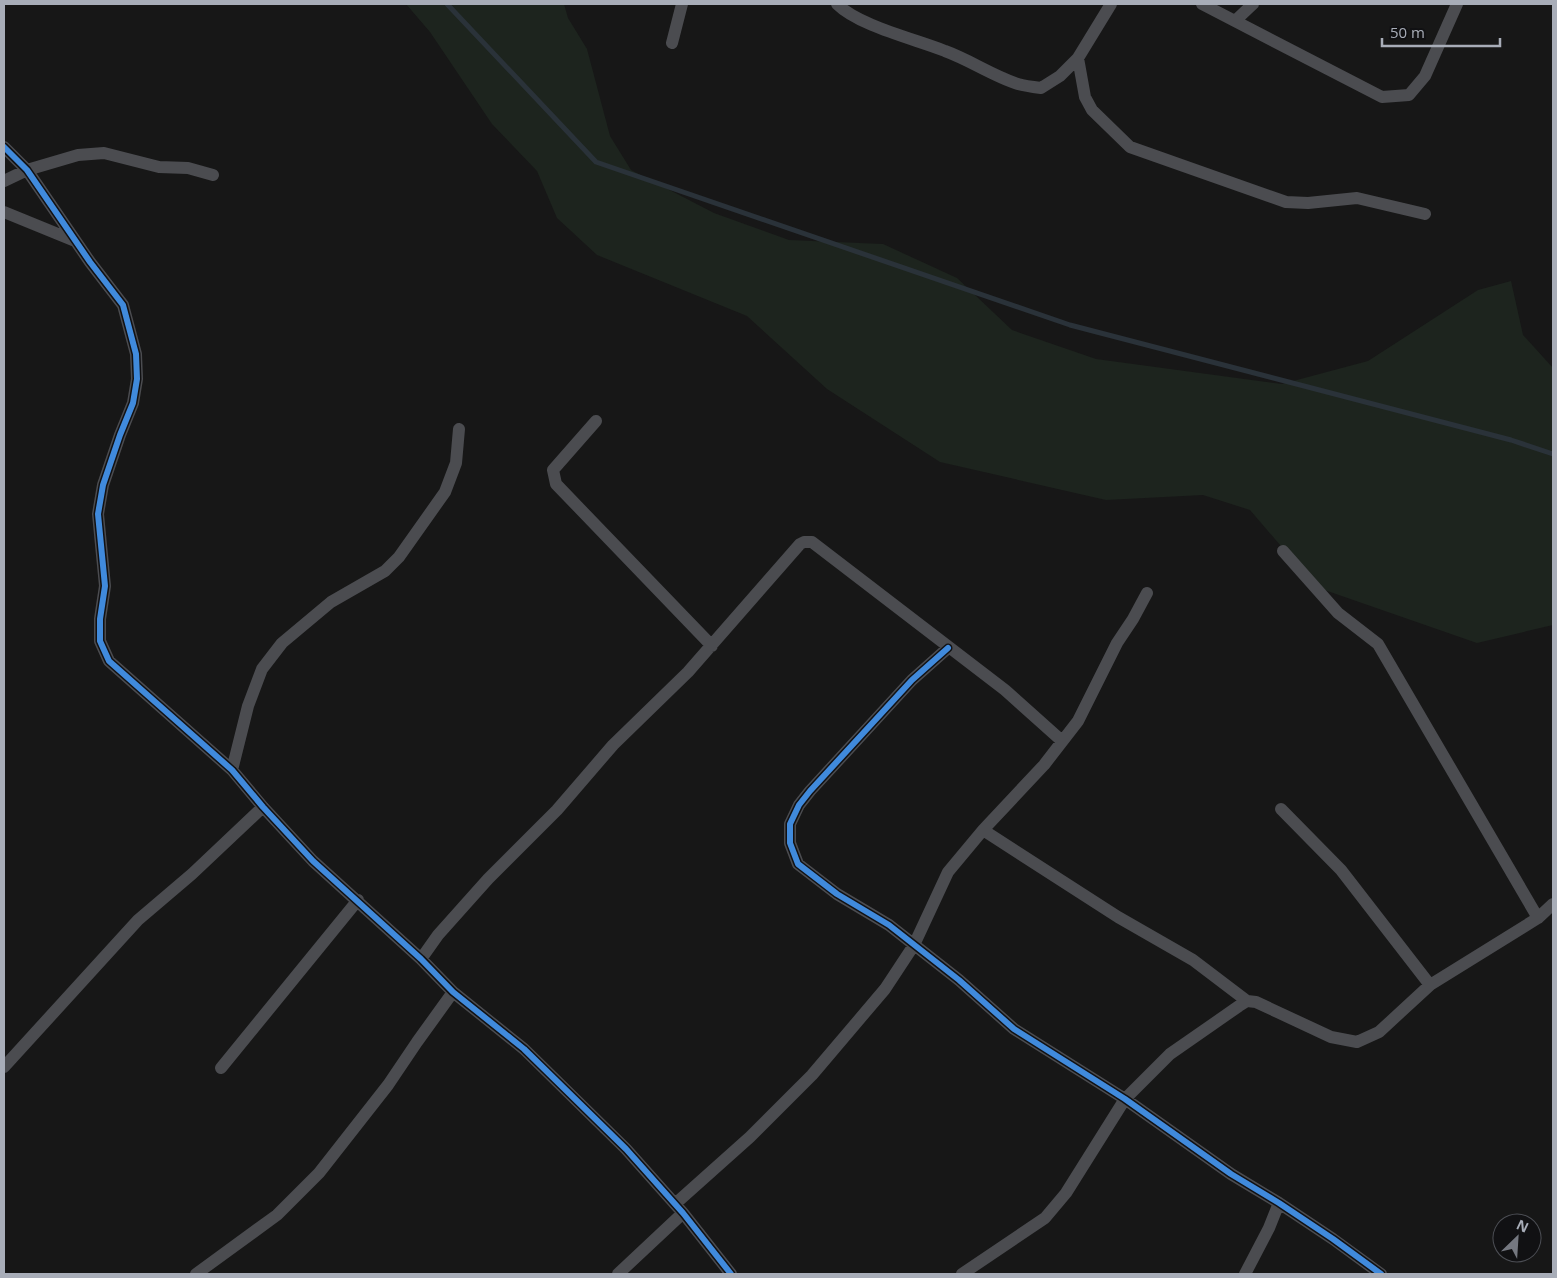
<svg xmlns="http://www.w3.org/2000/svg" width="1557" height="1278" viewBox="0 0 1557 1278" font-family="'Open Sans',sans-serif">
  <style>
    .green { fill: #1d241e }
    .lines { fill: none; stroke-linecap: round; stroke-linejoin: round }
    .stream { stroke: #2a3239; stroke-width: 5 }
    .street { stroke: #4b4c50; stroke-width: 12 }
    .cycleway-casing { stroke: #111113; stroke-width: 9 }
    .cycleway { stroke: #408adc; stroke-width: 6 }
  </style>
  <rect width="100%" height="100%" fill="#171717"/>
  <!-- green -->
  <path class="green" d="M406,4H564L568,18L587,49L610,136L631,170L714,213L789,240L883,244L957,278L1012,330L1096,359L1282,384L1368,361L1478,290L1511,281L1523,335L1553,368V625L1477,643L1316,587L1250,510L1203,495L1106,500L940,462L827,389L747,316L597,255L557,218L537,171L492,124L430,32Z"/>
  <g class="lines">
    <!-- stream -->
    <path class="stream" d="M447,4L596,162L1070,325L1511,440L1553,454"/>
    <!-- street -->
    <path class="street" d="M837,4C859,26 915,39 945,51C970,60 993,76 1018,84C1025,86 1033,87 1041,88L1060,76L1078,58L1111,4
      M1202,4L1382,97L1409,95L1425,76L1457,4
      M1236,20L1253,4
      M672,43L682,4
      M1078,58L1085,97L1092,110L1130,147L1286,202L1308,203L1357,198L1425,214
      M4,147L27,170L90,262L123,305L136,354L137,379L133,403L120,435L103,485L98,514L105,586L100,619V641L109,661L232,770L263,807L313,861L421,959L453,992L524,1049L626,1149L683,1213L731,1274
      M4,181L27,170L78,155L104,153L159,167L188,168L213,175
      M4,212L75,241
      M596,421L553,470L556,484L712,646
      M1283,551L1338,613L1378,644L1538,918
      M948,648L912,680L810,791L799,805L790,824V843L798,864L837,894L889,925L959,980L1014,1029L1125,1099L1231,1174L1279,1203L1333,1239L1381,1274
      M232,770L248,706L262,669L282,643L331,602L385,571L399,557L445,492L456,463L459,429
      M1281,809L1341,870L1430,985
      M983,830L1118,917L1193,960L1247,1001
      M421,959L438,935L488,879L557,810L613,745L688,672L800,544L804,542H812L1005,690L1062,741
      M4,1067L138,920L192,874L263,807
      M221,1068L358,900
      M675,1204L750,1137L812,1075L885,989L914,945L948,872L983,830L1044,765L1078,721L1117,643L1133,619L1147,593
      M196,1274L277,1215L319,1173L388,1085L417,1042L453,992
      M618,1274L683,1213
      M962,1274L1045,1218L1066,1193L1125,1099L1170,1054L1239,1006L1247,1001L1256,1002L1331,1037L1357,1042L1379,1032L1430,985L1538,918L1553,904
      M1245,1274L1269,1228L1279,1203"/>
    <defs>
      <path id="cycleway" d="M4,147L27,170L90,262L123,305L136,354L137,379L133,403L120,435L103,485L98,514L105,586L100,619V641L109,661L232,770L263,807L313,861L421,959L453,992L524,1049L626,1149L683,1213L731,1274
        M948,648L912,680L810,791L799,805L790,824V843L798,864L837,894L889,925L959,980L1014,1029L1125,1099L1231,1174L1279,1203L1333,1239L1381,1274"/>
    </defs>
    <!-- cycleway casing -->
    <use href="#cycleway" class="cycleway-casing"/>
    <!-- cycleway -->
    <use href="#cycleway" class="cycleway"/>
  </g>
  <!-- border -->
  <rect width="1557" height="1278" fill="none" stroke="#a8adb8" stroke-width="10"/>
  <!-- north arrow -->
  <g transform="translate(1517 1238) rotate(25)"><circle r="24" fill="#111113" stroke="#4d4f55"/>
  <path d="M0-4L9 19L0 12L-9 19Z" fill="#757880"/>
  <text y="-8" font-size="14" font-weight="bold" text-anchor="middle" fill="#a8adb8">N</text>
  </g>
  <!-- scale -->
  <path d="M1382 38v8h118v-8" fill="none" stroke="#a8adb8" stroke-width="2.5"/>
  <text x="1390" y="38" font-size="15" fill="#a8adb8" stroke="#111113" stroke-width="4" paint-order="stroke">50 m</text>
</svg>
